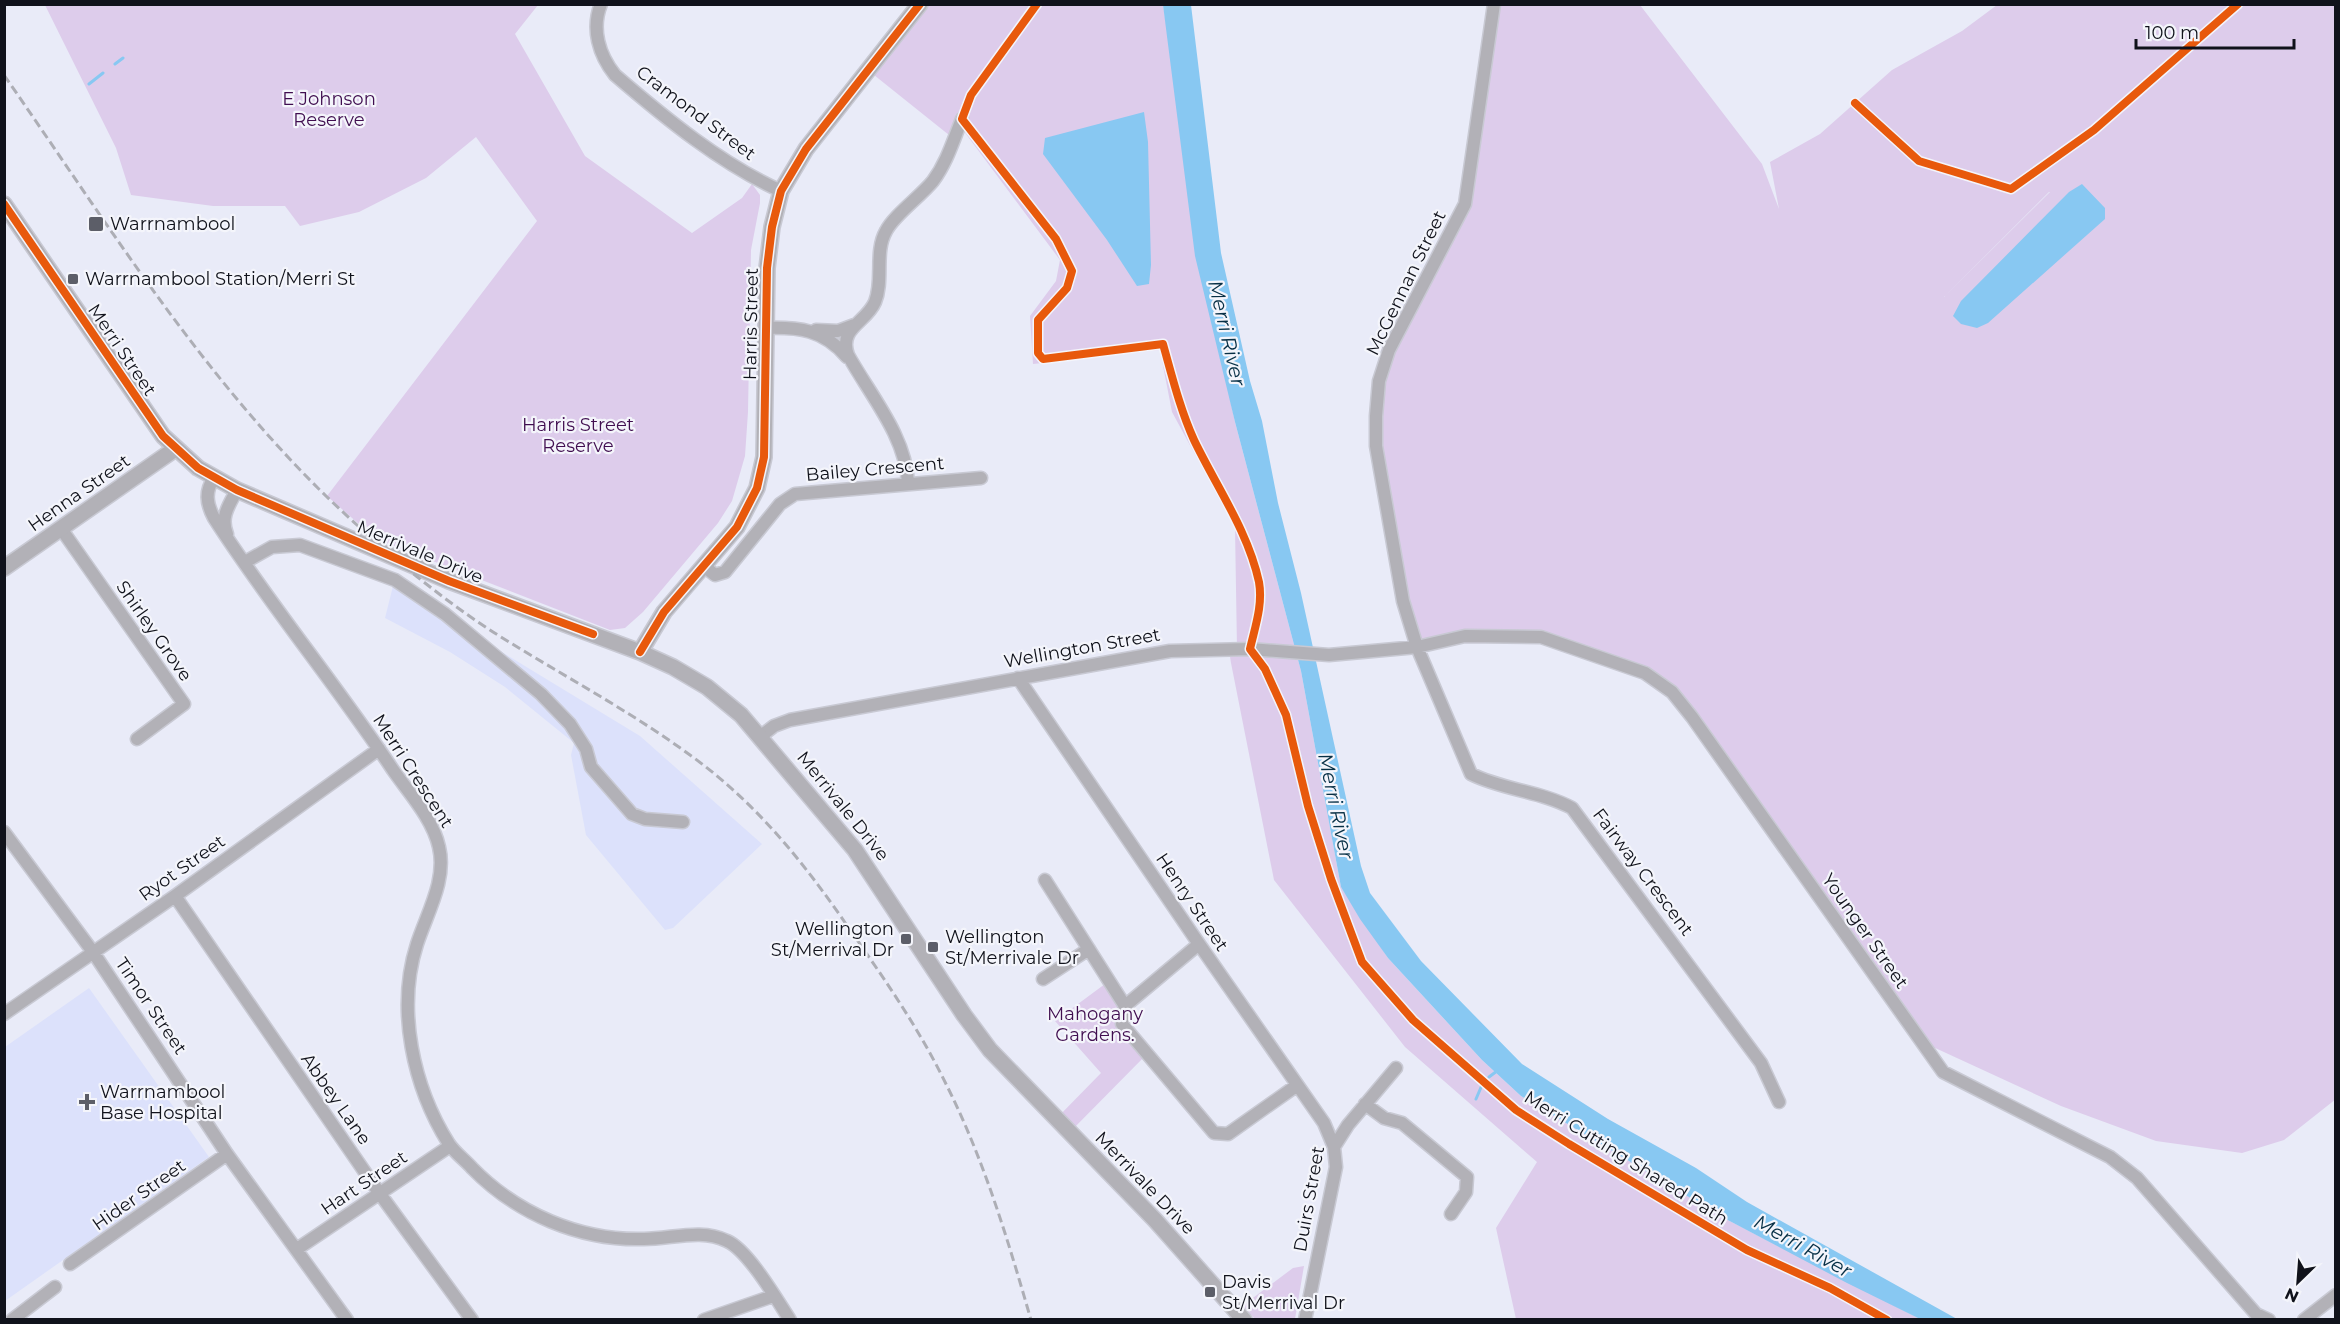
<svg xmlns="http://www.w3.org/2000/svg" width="2340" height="1324" viewBox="0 0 2340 1324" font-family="Montserrat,sans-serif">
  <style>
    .built { fill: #dce1fb }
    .green { fill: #ddcceb; fill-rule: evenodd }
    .water { fill: #88c8f2 }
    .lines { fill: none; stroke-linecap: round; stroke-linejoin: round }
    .stream { stroke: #88c8f2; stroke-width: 3 }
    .minor-casing { stroke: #c8c9d3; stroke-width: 15 }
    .tertiary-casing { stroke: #c8c9d3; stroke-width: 18 }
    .minor { stroke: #b2b1b7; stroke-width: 12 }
    .tertiary { stroke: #b2b1b7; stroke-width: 15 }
    .rail { stroke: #adaeb5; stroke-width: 3; stroke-dasharray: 9 4.5; stroke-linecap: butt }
    .cycleway-casing { stroke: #f4f5fb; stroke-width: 11 }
    .cycleway { stroke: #e8590c; stroke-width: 8 }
    .poi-dot { fill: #5c5e68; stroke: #f4f5fb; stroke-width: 2 }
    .labels { text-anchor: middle; stroke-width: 4.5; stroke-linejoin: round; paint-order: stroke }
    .park-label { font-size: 18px; fill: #400e50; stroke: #f4f5fb }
    .street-label { font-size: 18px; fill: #10121b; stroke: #f4f5fb }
    .poi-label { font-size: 18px; fill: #10121b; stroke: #f4f5fb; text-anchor: start }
    .water-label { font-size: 20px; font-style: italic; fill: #073046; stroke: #f4f5fb }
  </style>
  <rect width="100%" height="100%" fill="#e9ebf8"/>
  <!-- built -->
  <path class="built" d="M393,586L640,736L762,844L673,928L665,930L586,835L571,755L574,743L505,687L450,652L385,618Z
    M89,988L209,1157L5,1301V1047Z"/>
  <!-- green -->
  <path class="green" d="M45,5H538L515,34L585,156L692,233L742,198L752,184L760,195V203L751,250L748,412L745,456L732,501L718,523L643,612L625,628L610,630L376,539L327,496L537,221L476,137L426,178L359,212L300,226L285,206H213L131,195L116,148Z
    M922,5H1163L1220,353L1235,422L1301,671L1341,887L1388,958L1482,1060L1521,1096L1722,1217L1920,1319H1516L1496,1228L1537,1162L1405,1047L1274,880L1231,663L1229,650L1237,649L1235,528L1172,412L1160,350L1033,364L1030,316L1056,281L1060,260L963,130L954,139L869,71Z
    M1494,5H1640L1762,164L1779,209L1770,162L1820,134L1892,70L1962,31L1997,5H2335L2336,1099L2284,1140L2242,1153L2156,1141L2061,1106L1920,1041L1692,717L1645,673L1541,637L1465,636L1417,647L1376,446L1379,381L1465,204ZM2050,192L1944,297L2049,192Z
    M1109,981L1125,1006L1122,1024L1147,1054L1069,1133L1056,1119L1101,1073L1055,1021Z
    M1304,1266L1295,1319H1255L1242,1306L1293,1268Z"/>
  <!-- water -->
  <path class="water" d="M1163,5H1191L1221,253L1250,381L1262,421L1278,503L1301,593L1361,866L1370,893L1421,961L1522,1064L1608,1119L1696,1168L1747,1202L1957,1319H1920L1847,1283L1722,1217L1521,1096L1482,1060L1388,958L1360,919L1341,887L1301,671L1235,422L1195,256Z
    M1144,112L1148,142L1151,265L1149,284L1137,286L1107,240L1043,154L1045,138Z
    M2082,184L2105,208V219L1988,323L1977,328L1961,324L1953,316L1961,301L2069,192Z"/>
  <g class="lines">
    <!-- stream -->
    <path class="stream" d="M115,64L123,58
      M89,84L103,73
      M1489,1077L1497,1071
      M1476,1099L1482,1085"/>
    <defs>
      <path id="minor" d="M601,4C591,29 599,55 615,75C665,118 721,164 781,191
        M1494,4L1465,204L1389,350L1379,381L1376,416V446L1403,601L1417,647L1471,774C1503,790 1540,791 1572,808L1761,1063L1779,1102
        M765,328C799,327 823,329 847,357
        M816,330L838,331L854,325
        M214,478C205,491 206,503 214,518C269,604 336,684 393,770C409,793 433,819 439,847C447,880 427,913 417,944C396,1009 413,1087 449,1144C455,1153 465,1160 472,1168C517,1214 580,1241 644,1239C672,1239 701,1228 727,1241C748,1250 777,1300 790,1320
        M908,483C906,436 870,395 848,355C838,328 866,323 875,302C884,280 874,252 886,231C894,215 921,196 933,181C947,162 953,141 962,119
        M62,530L184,704L137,739
        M227,534C220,517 229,505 237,490
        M245,562L272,547L300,545L395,580L445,614L541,694L570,724L586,749L591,767L632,814L645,819L683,822
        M705,567L715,575L725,572L780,504L795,494L981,478
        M1018,678L1199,944L1324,1123L1334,1147
        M761,736L774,726L790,720L1170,651L1250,649L1329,655L1417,647L1465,636L1541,637L1645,673L1672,692L1692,717L1943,1072L2110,1157L2137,1178L2256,1314L2269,1320
        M4,832L93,952L227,1154L347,1320
        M1045,880L1125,1006
        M175,896L380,1194L472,1320
        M1199,944L1125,1006L1122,1024L1214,1133L1228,1134L1296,1086
        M1043,979L1089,949
        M4,1014L175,896L379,749
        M1365,1104L1384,1118L1402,1123L1467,1177L1466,1192L1451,1214
        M297,1249L450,1146
        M70,1264L227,1154
        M12,1320L55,1287
        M704,1320L773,1296
        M1305,1320L1336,1167L1334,1147L1348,1125L1396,1068
        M2304,1320L2336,1295"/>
      <path id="tertiary" d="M4,204L163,436L198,468L237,490L449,581L640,652L673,667L707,687L741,715L855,850L964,1015L990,1050L1155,1220L1244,1320
        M4,568L175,449
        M640,652L664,612L737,527L757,488L764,457L767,268L772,227L781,191L806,149L920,4"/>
    </defs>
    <!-- minor casing -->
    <use href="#minor" class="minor-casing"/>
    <!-- tertiary casing -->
    <use href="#tertiary" class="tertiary-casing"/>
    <!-- minor -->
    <use href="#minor" class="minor"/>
    <!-- tertiary -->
    <use href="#tertiary" class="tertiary"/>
    <!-- rail -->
    <path class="rail" d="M4,75C105,220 199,372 326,496C377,545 433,593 493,632C558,673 627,709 690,755C754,801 802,860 846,924C883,977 919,1028 947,1086C984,1160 1008,1240 1031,1320"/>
    <defs>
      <path id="cycleway" d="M1037,4L971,95L962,119L1056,239L1072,271L1067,288L1038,320V353L1043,359L1163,344C1172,376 1180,409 1194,440C1216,486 1248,531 1259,582C1263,605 1255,627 1250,649L1265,669L1286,715L1308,806L1331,879L1362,962L1413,1020L1516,1110L1569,1144L1747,1250L1830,1288L1887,1320
        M1855,103L1919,161L2011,189L2094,130L2238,4
        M4,204L163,436L198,468L237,490L449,581L593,634
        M640,652L664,612L737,527L757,488L764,457L767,268L772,227L781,191L806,149L920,4"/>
    </defs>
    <!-- cycleway casing -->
    <use href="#cycleway" class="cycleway-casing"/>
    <!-- cycleway -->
    <use href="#cycleway" class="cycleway"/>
  </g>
  <!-- markers -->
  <g class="poi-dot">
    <rect x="88" y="216" width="16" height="16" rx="3"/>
    <rect x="67" y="273" width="12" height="12" rx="3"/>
    <rect x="900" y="933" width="12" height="12" rx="3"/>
    <rect x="927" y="941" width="12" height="12" rx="3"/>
    <path d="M84 1093h6v6h6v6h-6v6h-6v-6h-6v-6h6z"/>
    <rect x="1204" y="1286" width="12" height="12" rx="3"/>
  </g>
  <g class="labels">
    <!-- park labels -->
    <g class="park-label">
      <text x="329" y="105">E Johnson<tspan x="329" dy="21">Reserve</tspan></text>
      <text x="578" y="431">Harris Street<tspan x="578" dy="21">Reserve</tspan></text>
      <text x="1095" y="1020">Mahogany<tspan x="1095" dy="21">Gardens.</tspan></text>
    </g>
    <!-- street labels -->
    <g class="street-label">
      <text transform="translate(696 113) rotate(37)" y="6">Cramond Street</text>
      <text transform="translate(1406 283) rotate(-64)" y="6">McGennan Street</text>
      <text transform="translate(751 324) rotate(-89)" y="6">Harris Street</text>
      <text transform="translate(122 350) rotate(56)" y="6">Merri Street</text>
      <text transform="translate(875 469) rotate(-5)" y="6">Bailey Crescent</text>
      <text transform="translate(79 493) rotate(-35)" y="6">Henna Street</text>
      <text transform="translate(420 552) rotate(23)" y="6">Merrivale Drive</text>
      <text transform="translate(154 631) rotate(55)" y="6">Shirley Grove</text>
      <text transform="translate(1082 648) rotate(-10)" y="6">Wellington Street</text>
      <text transform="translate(413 771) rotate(57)" y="6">Merri Crescent</text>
      <text transform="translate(843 806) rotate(51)" y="6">Merrivale Drive</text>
      <text transform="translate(182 868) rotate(-35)" y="6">Ryot Street</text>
      <text transform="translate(1643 872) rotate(53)" y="6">Fairway Crescent</text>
      <text transform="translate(1192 902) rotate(56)" y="6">Henry Street</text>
      <text transform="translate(1865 931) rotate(55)" y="6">Younger Street</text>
      <text transform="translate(151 1006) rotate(56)" y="6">Timor Street</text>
      <text transform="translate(336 1099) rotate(55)" y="6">Abbey Lane</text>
      <text transform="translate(1626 1158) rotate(32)" y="6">Merri Cutting Shared Path</text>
      <text transform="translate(364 1183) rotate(-34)" y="6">Hart Street</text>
      <text transform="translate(1145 1183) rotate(46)" y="6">Merrivale Drive</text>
      <text transform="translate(139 1195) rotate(-35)" y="6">Hider Street</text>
      <text transform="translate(1309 1199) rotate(-80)" y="6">Duirs Street</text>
    </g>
    <!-- poi labels -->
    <g class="poi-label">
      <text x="110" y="230">Warrnambool</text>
      <text x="85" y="285">Warrnambool Station/Merri St</text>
      <text x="894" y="935" text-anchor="end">Wellington<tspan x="894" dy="21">St/Merrival Dr</tspan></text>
      <text x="945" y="943">Wellington<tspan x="945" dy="21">St/Merrivale Dr</tspan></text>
      <text x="100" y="1098">Warrnambool<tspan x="100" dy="21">Base Hospital</tspan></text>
      <text x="1222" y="1288">Davis<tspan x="1222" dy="21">St/Merrival Dr</tspan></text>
    </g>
    <!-- water labels -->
    <g class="water-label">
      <text transform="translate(1227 333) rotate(77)" y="7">Merri River</text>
      <text transform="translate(1336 806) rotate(78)" y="7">Merri River</text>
      <text transform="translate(1803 1246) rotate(29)" y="7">Merri River</text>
    </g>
  </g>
  <!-- border -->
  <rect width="2340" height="1324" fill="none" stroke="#10121b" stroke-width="12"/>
  <!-- north arrow -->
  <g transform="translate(2298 1282) rotate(205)" stroke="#f4f5fb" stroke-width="4.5" paint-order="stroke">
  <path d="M0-4.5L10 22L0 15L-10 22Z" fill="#10121b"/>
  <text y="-9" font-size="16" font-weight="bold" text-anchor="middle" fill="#10121b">N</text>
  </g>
  <!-- scale -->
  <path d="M2136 39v9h158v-9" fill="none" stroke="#10121b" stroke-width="3"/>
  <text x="2145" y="39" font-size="18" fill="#10121b" stroke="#f4f5fb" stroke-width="4.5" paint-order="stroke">100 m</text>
</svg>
